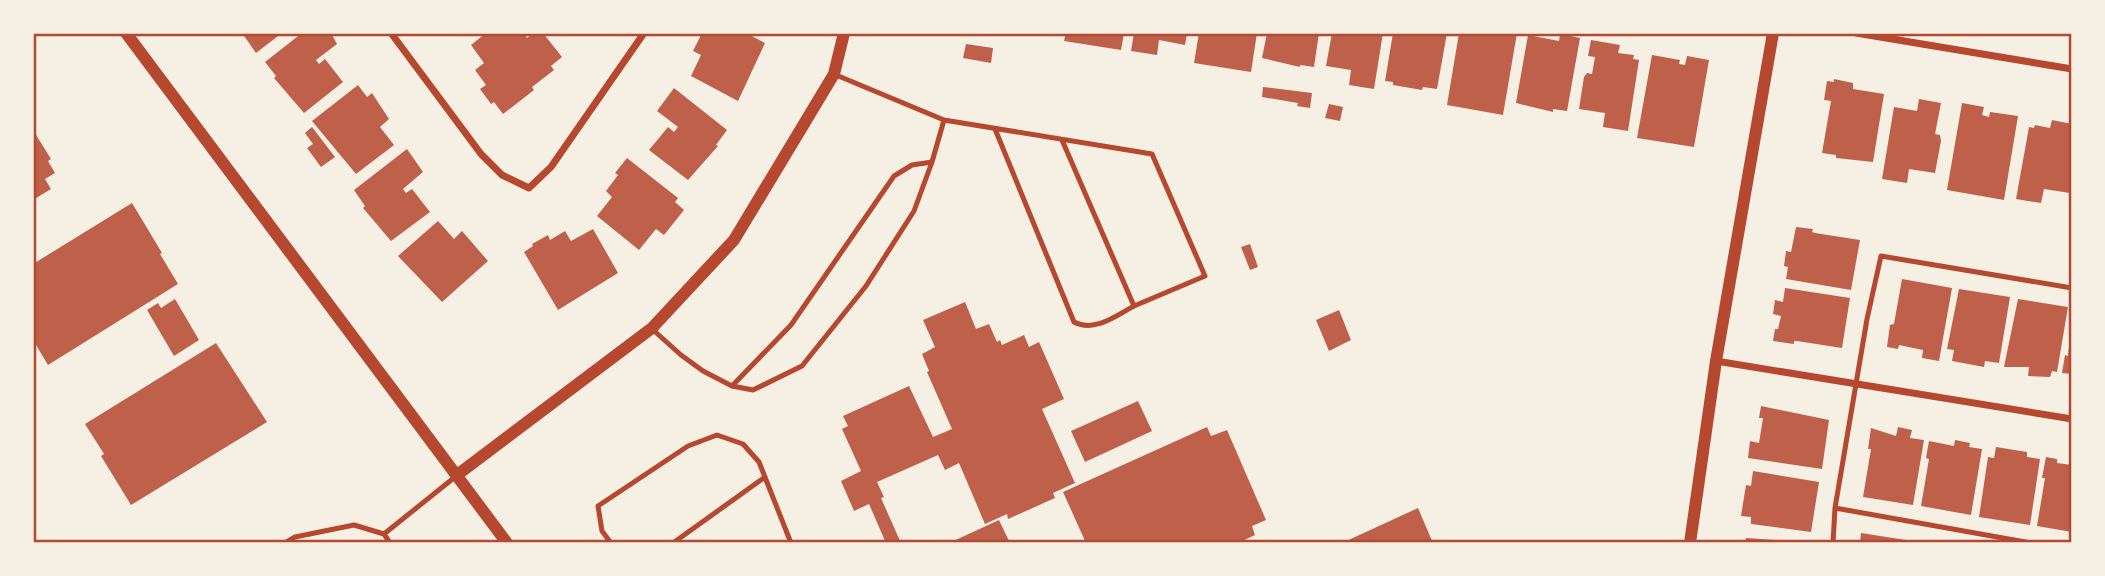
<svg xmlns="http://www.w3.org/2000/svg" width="2105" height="576" viewBox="0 0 2105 576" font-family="Inter,sans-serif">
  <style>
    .building { fill: #bf614a }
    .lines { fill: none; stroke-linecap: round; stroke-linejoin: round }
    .service { stroke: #b5482f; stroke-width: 5 }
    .minor { stroke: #b5482f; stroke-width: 7 }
    .tertiary { stroke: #b5482f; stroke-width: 12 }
    .neatline { fill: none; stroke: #b5482f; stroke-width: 2.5 }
  </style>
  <rect width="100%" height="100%" fill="#f6efe4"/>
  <!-- building -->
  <path class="building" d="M242,33H282L256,53Z
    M302,33H331L337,44L316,60L319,64L325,59L343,82L304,113L274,78L276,76L265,62Z
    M486,33H524L527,38L533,33H543L562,57L551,66L554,70L532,87L534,90L503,114L494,102L491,104L480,89L486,85L475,70L484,63L471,45Z
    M702,33H746L765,43L738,101L691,76L701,55L693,51Z
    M1066,33H1124L1121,50L1064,41Z
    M1134,33H1187L1185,45L1159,40L1157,55L1131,51Z
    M1199,33H1257L1251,72L1194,63Z
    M1267,33H1319L1314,67L1300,65V67L1262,58Z
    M1332,33H1383L1374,89L1349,85L1351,70L1326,66Z
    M1393,33H1447L1437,89L1423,87L1422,90L1393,85V82L1385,81Z
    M1459,33H1517L1503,115L1447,105Z
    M1560,34L1580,38L1567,111L1553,109V112L1516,103L1528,35L1559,41Z
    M1591,40L1620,45L1618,53L1634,55L1633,59L1639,60L1628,131L1603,127L1605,113L1579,109L1584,77L1587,73L1592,74L1595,57L1588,56Z
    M966,44L993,48L991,63L963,58Z
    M1652,55L1680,60L1679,64L1685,65L1687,56L1709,60L1694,147L1637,138Z
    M1834,79L1853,83V89L1884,94L1873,162L1836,158V155L1822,153L1831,101L1824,100L1827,81L1834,82Z
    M358,85L367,97L372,93L389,119L380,127L394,145L356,174L312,121Z
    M1263,87L1312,93L1310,108L1297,106L1298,103L1262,97Z
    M674,88L727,130L716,145L718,146L688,180L649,150L668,127L674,132L678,127L657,111Z
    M1919,99L1941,103L1935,134L1940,135L1941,141L1935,173L1909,169L1907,183L1882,179L1894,107L1917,111Z
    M1962,103L1984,107L1982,115L1989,117L1990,112L2018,116L2004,200L1947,190Z
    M1329,104L1343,107L1340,121L1325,118Z
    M2052,120L2072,124L2069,155L2072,156V180L2070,193L2044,189L2041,203L2016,199L2029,127L2034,128L2035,125L2050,128Z
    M312,127L335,157L321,167L307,148L313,144L305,133Z
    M33,130L51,159L48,161L55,173L45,179L51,189L33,200Z
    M407,149L423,172L403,189L406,193L412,189L430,212L391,241L363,208L365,206L354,190Z
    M627,158L678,198L675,202L684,210L664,235L656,229L639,250L597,216L612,197L606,191L618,175L615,173Z
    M132,203L162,253L160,254L178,284L48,365L33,340V264Z
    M438,221L454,239L462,231L488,261L442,302L398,256Z
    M1796,227L1813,229L1812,232L1815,233L1860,240L1851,290L1786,279L1788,267L1784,266L1786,251L1791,252Z
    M593,229L618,273L558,310L524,252L533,246L532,244L548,235L550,240L565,231L571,241Z
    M1250,244L1258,267L1250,270L1241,247Z
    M1902,279L1952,288L1939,361L1922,358L1923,350L1899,345L1898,349L1887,347L1890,325L1894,324Z
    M1785,288L1850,298L1842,348L1797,341H1794V344L1773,341L1775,329H1778L1781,316L1773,314L1775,300L1783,302Z
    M1959,289L2010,297L1999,363L1985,361L1984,367L1952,361L1954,350L1947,349Z
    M175,299L199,340L174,356L147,310L158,303L161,308Z
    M2018,299L2068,307L2057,372L2052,371L2050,377L2028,376L2029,367H2004Z
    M965,302L976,329L989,324L997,342L1000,340L1002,345L1024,335L1029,347L1039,342L1064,399L1042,409L1075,483L1053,493L1055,498L1008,519L1007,514L985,524L959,463L945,470L938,455L877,482L884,497L881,498L901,543H886L869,504L854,511L841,481L861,471L842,429L848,426L843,416L909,386L933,437L952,429L927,372L929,371L922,354L935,347L923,320Z
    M1339,310L1351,340L1329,351L1316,320Z
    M2070,337H2072V374L2062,373L2065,355L2068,356Z
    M216,343L267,422L131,505L101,456L104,454L85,424Z
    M1138,401L1152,431L1085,462L1071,431Z
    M1761,406L1829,420L1822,469L1748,458L1750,441L1759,443L1763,418H1759Z
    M1207,427L1211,436L1227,430L1266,520L1252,526L1255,535L1238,543H1086L1063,492Z
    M1898,427L1912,430L1910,438L1924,440L1913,505L1863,497L1871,449H1868L1871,428L1896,436Z
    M1955,440L1970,443L1969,447L1982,449L1971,515L1921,506L1929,459L1926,458L1929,441L1954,446Z
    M1996,447L2027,452V457L2040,459L2030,525L1979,517L1988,457L1994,458Z
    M2046,457L2057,459V463L2072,465V532L2037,526L2045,478H2042Z
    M1753,471L1819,482L1811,532L1751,524V517L1741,516L1746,485L1751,486Z
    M1418,508L1433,543H1342Z
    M999,520L1010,543H949Z
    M1861,533L1912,541V543H1860Z
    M1746,538L1789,541V543H1745Z"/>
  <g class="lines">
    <!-- service -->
    <path class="service" d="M836,75L944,120L1152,154L1205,276L1134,306L1062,140
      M995,129L1074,322C1095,333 1117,315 1134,306
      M652,329L681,355L703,371L732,386L753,390L802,366L866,286L914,211L932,162L944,120
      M732,386L791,325L894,176L912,165L932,162
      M1835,508L2031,543
      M384,534L455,477
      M285,543L295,537L354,525L384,534L390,543
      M611,543L602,531L598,506L688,446L717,435L743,444L759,462L791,543
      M673,543L765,477
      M1833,543L1835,508L1867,319L1881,256L2072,288"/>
    <!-- minor -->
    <path class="minor" d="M391,33L481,154L502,175L529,188L551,167L644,33
      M1856,33L2072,69
      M1716,361L2072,419"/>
    <!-- tertiary -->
    <path class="tertiary" d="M126,33L507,543
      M457,475L652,328L734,240L834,74L844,33
      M1690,543L1716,361L1773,33"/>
  </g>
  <!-- border -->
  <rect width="2105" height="576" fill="none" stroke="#f6efe4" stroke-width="70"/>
  <rect x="35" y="35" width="2035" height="506" class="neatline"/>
</svg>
